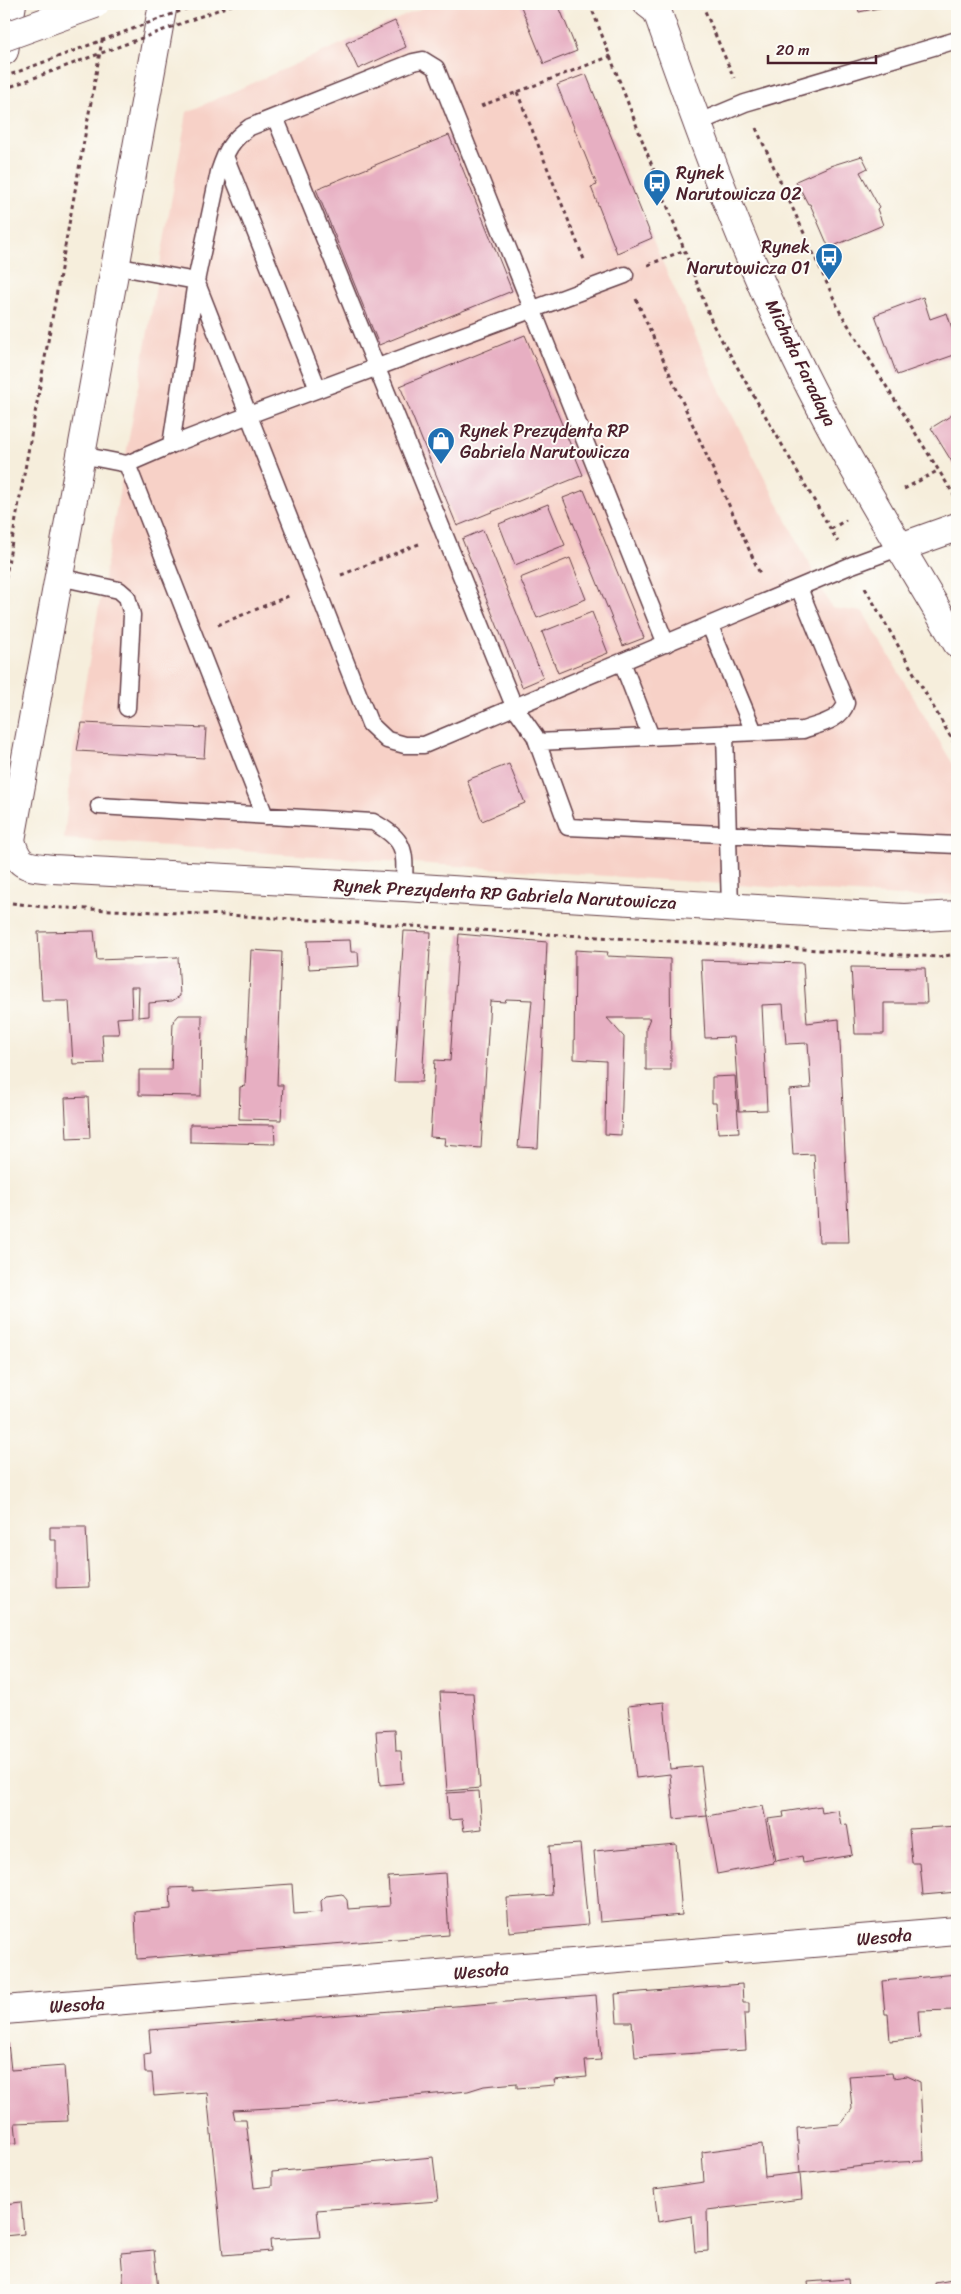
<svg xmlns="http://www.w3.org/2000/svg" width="961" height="2294" viewBox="0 0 961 2294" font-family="Sriracha,sans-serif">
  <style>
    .built { fill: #f7d1c7 }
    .building { fill: #e7afc2 }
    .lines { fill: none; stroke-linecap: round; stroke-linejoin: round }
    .service-casing { stroke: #643e46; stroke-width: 19 }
    .minor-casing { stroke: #643e46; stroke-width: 30 }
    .tertiary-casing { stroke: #643e46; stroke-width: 30 }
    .primary-casing { stroke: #643e46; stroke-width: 30 }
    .path { stroke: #643e46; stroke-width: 3; stroke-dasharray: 4 4; stroke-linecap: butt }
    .service { stroke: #fff; stroke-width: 16 }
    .minor { stroke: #fff; stroke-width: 28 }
    .tertiary { stroke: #fff; stroke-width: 28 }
    .primary { stroke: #fff; stroke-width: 28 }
    .tertiary-bridge-casing { stroke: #643e46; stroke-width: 30; stroke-linecap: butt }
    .path-bridge { stroke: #643e46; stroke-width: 3; stroke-dasharray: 4 4; stroke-linecap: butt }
    .tertiary-bridge { stroke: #fff; stroke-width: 28 }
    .labels { text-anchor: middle; stroke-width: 4; stroke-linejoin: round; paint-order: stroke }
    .poi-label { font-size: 18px; fill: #4a1f2b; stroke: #fdfcf7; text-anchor: start }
    .street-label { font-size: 18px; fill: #4a1f2b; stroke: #fdfcf7 }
  </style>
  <rect width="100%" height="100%" fill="#fdfcf7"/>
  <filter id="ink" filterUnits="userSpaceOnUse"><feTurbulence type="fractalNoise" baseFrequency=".02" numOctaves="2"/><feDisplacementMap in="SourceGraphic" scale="10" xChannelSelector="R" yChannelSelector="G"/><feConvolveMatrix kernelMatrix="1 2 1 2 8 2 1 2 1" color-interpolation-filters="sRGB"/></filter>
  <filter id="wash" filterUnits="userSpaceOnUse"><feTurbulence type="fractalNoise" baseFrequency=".0096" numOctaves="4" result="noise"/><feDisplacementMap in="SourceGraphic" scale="20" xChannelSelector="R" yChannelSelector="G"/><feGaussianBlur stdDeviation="1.12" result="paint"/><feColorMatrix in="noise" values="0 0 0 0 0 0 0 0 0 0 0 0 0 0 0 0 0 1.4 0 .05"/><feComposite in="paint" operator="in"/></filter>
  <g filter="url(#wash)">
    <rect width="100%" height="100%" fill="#f6eedc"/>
    <!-- built -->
    <path class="built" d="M431,4H558L657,250L723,397L832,608L863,612L957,771V894L914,897L64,839L73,752L187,112Z"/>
    <g id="blocks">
      <!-- building -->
      <path class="building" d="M520,4H558L577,51L544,64Z
        M857,4H894V5L859,12Z
        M395,21L406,47L358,69L346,43Z
        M586,74L652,238L617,253L591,187L597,185L557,85Z
        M449,135L512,291L379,345L316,189Z
        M862,156L868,168L860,172L879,207L877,209L883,225L829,248L810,204H808L796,181L830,166Z
        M923,297L930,319L947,313L957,344V354L897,375L875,315Z
        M525,335L583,475L457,526L400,386Z
        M957,412V470L931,428Z
        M584,490L644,638L623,646L563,498Z
        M548,504L565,545L515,565L499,524Z
        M483,530L543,678L522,687L462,539Z
        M570,558L586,599L537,618L520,578Z
        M592,612L608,653L558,673L542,632Z
        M82,723L206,728L204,758L77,751Z
        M509,764L525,803L482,821L467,780Z
        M94,931L97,960L178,957L180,996L172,1001L149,1003V1016L138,1017L139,987H131L132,1017L117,1018L119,1034H102L104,1063L73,1064L69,1001H42L38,932Z
        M404,931L431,932L422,1082H394Z
        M459,934L547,942L538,1148L518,1147L532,1000L506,999L505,1002L490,1001L481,1148L444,1145L445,1138L430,1137L435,1060L450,1061Z
        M350,940L351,952H358L359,966L309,969L307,941Z
        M251,950L282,952L277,1085H283L281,1120L239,1119L240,1087L245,1086Z
        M575,950L608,952L607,956L670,959L671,1070H646V1028L650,1018H607L624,1037L621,1135L605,1134L606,1061L574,1059Z
        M701,960L803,963L807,1023L839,1019L849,1242H819L814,1154L793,1155L789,1090L811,1088L808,1043L786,1044L783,1004L762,1005L767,1110L739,1111L734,1037L705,1038Z
        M851,967L925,968L927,1003H884V1034H855Z
        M179,1015H202L201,1096L139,1095V1070H171L173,1022Z
        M735,1076L739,1132L718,1133L716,1103H712V1077Z
        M88,1097L90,1138L67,1139L65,1098Z
        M190,1124L274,1125L275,1144L190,1142Z
        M50,1527H86L89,1587L56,1588V1540H50Z
        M440,1692L473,1693L480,1788L447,1791Z
        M664,1702L670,1769L701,1766L707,1816L674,1819L670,1774L636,1778L628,1706Z
        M395,1730L396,1751H401L403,1783L380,1785L376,1731Z
        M479,1791L482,1829L464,1831L462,1819L449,1820L447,1793Z
        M763,1806L774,1863L717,1874L707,1816Z
        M821,1806L822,1813L838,1810L841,1825L847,1824L852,1855L803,1863L802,1856L776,1861L768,1819L784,1817L783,1812Z
        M957,1826V1892L923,1895L920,1863H912L909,1829Z
        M580,1844L588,1925L509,1932L507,1898L552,1895L549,1846Z
        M676,1844L682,1915L600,1922L594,1851Z
        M445,1873L449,1935L137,1959L135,1912L171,1909L170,1888L193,1887V1891L292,1884L294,1914L322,1912L321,1901L326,1896L342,1894L347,1900L348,1909L390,1906L388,1877Z
        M957,1974V2033H955V2010L918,2011L920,2038L890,2041L888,2014H885L882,1981Z
        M742,1984L743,2003H749V2014H744L746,2050L635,2057L632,2022H617L615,1994Z
        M596,1995L601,2060L585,2061L587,2077L554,2080L555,2085L517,2088V2083L484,2086L468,2091L307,2106L233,2110L235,2120H246L254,2188L272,2186V2172L433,2157L438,2201L317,2210L320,2237L270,2240L271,2251L223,2255L207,2092L154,2096L152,2073H145L144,2055L151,2054L149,2030Z
        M4,2043H8L11,2070L64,2066L68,2121L15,2123L17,2143L4,2144Z
        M892,2073L893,2078L907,2076L920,2082L924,2161L900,2162L800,2173L797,2128L840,2124L852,2109L849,2076Z
        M762,2144L765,2177L800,2173L802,2199L707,2210L708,2251L695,2252L692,2216L658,2222L654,2189L704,2182L702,2152Z
        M21,2202L24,2234L4,2236V2204Z
        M154,2250L158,2290H124L121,2253Z
        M848,2279L849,2290H809L808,2282Z
        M952,2280L953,2290H936L935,2283Z"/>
    </g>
  </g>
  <g filter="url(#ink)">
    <use href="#blocks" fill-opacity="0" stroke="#643e46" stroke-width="1"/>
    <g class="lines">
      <defs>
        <path id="service" d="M275,117L514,706L535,736L568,827L957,845
          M697,123L745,103L957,40
          M225,156L318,389
          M115,266L196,281L171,445
          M81,455L127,464
          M59,577L119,590L127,597L132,615L127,708
          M710,626L754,732
          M666,644L436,68L423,60L413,62L250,127C231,140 226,151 219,172L196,281L370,724L387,740L405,745H424L852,565L901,547
          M622,662L651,737
          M725,733L730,907
          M537,742L803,730C819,724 841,721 846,703L799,588
          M99,806L373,822C407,841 405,850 404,887
          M265,816L127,464L171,445L249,415L625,275"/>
        <path id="minor" d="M163,4L11,840C18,868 27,866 53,869L404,887L904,918L957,915
          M901,547L957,527
          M4,2010L957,1931"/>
        <path id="tertiary" d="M648,4L657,11C697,124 737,236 789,344C838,448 899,545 957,643"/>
        <path id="primary" d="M4,51L12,4"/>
      </defs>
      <!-- service casing -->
      <use href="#service" class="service-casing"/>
      <!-- minor casing -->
      <use href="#minor" class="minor-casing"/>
      <!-- tertiary casing -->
      <use href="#tertiary" class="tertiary-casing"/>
      <!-- primary casing -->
      <use href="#primary" class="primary-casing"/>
      <!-- path -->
      <path class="path" d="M590,4L713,325L838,542
        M702,4L734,78
        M517,92L585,262
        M481,106L611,56
        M756,128L840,312L954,495
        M648,265L685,250
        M636,299L761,576
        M904,489L939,470
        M831,529L846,520
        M341,575L419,544
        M4,586L103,35
        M865,588L957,748
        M218,625L291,595
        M4,902L43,907L225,915L938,957L957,954"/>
      <!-- service -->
      <use href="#service" class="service"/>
      <!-- minor -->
      <use href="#minor" class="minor"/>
      <!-- tertiary -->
      <use href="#tertiary" class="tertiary"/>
      <!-- primary -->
      <use href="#primary" class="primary"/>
      <defs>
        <path id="tertiary-bridge" d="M4,37L95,4"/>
      </defs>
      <!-- tertiary-bridge casing -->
      <use href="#tertiary-bridge" class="tertiary-bridge-casing"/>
      <!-- path-bridge -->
      <path class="path-bridge" d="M4,77L199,4
        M4,89L234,4"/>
      <!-- tertiary-bridge -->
      <use href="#tertiary-bridge" class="tertiary-bridge"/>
    </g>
  </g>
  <!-- icons -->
  <defs>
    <symbol id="bus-pin" viewBox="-11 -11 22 30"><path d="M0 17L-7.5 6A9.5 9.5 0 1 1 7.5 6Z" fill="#1f6fb2" stroke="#fdfcf7"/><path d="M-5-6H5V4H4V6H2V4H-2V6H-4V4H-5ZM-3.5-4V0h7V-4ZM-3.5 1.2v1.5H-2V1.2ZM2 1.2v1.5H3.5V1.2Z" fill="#fff"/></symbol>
    <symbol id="shop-pin" viewBox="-11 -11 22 30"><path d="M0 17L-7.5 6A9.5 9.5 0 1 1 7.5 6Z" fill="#1f6fb2" stroke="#fdfcf7"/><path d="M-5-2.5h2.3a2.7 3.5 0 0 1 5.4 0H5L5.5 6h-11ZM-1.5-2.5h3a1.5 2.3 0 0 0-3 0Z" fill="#fff"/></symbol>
  </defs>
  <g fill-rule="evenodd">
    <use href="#bus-pin" x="641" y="167" width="32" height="43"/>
    <use href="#bus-pin" x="813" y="241" width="32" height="43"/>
    <use href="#shop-pin" x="425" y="425" width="32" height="43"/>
  </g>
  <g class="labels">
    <!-- poi labels -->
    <g class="poi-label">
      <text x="676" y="179">Rynek<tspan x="676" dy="21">Narutowicza 02</tspan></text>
      <text x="810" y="253" text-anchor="end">Rynek<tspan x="810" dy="21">Narutowicza 01</tspan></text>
      <text x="460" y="437">Rynek Prezydenta RP<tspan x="460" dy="21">Gabriela Narutowicza</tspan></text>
    </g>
    <!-- street labels -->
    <g class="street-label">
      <text transform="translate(801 363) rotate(64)" y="6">Michała Faradaya</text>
      <text transform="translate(505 894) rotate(3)" y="6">Rynek Prezydenta RP Gabriela Narutowicza</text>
      <text transform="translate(884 1937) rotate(-5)" y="6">Wesoła</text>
      <text transform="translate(481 1971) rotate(-5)" y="6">Wesoła</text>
      <text transform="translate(77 2005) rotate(-4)" y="6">Wesoła</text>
    </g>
  </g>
  <!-- margin -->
  <rect width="961" height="2294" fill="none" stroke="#fdfcf7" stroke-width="20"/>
  <!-- scale -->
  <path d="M768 55v8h108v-8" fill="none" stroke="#4a1f2b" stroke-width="2.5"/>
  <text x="776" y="55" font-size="15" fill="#4a1f2b" stroke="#fdfcf7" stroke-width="4" paint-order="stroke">20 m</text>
</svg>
